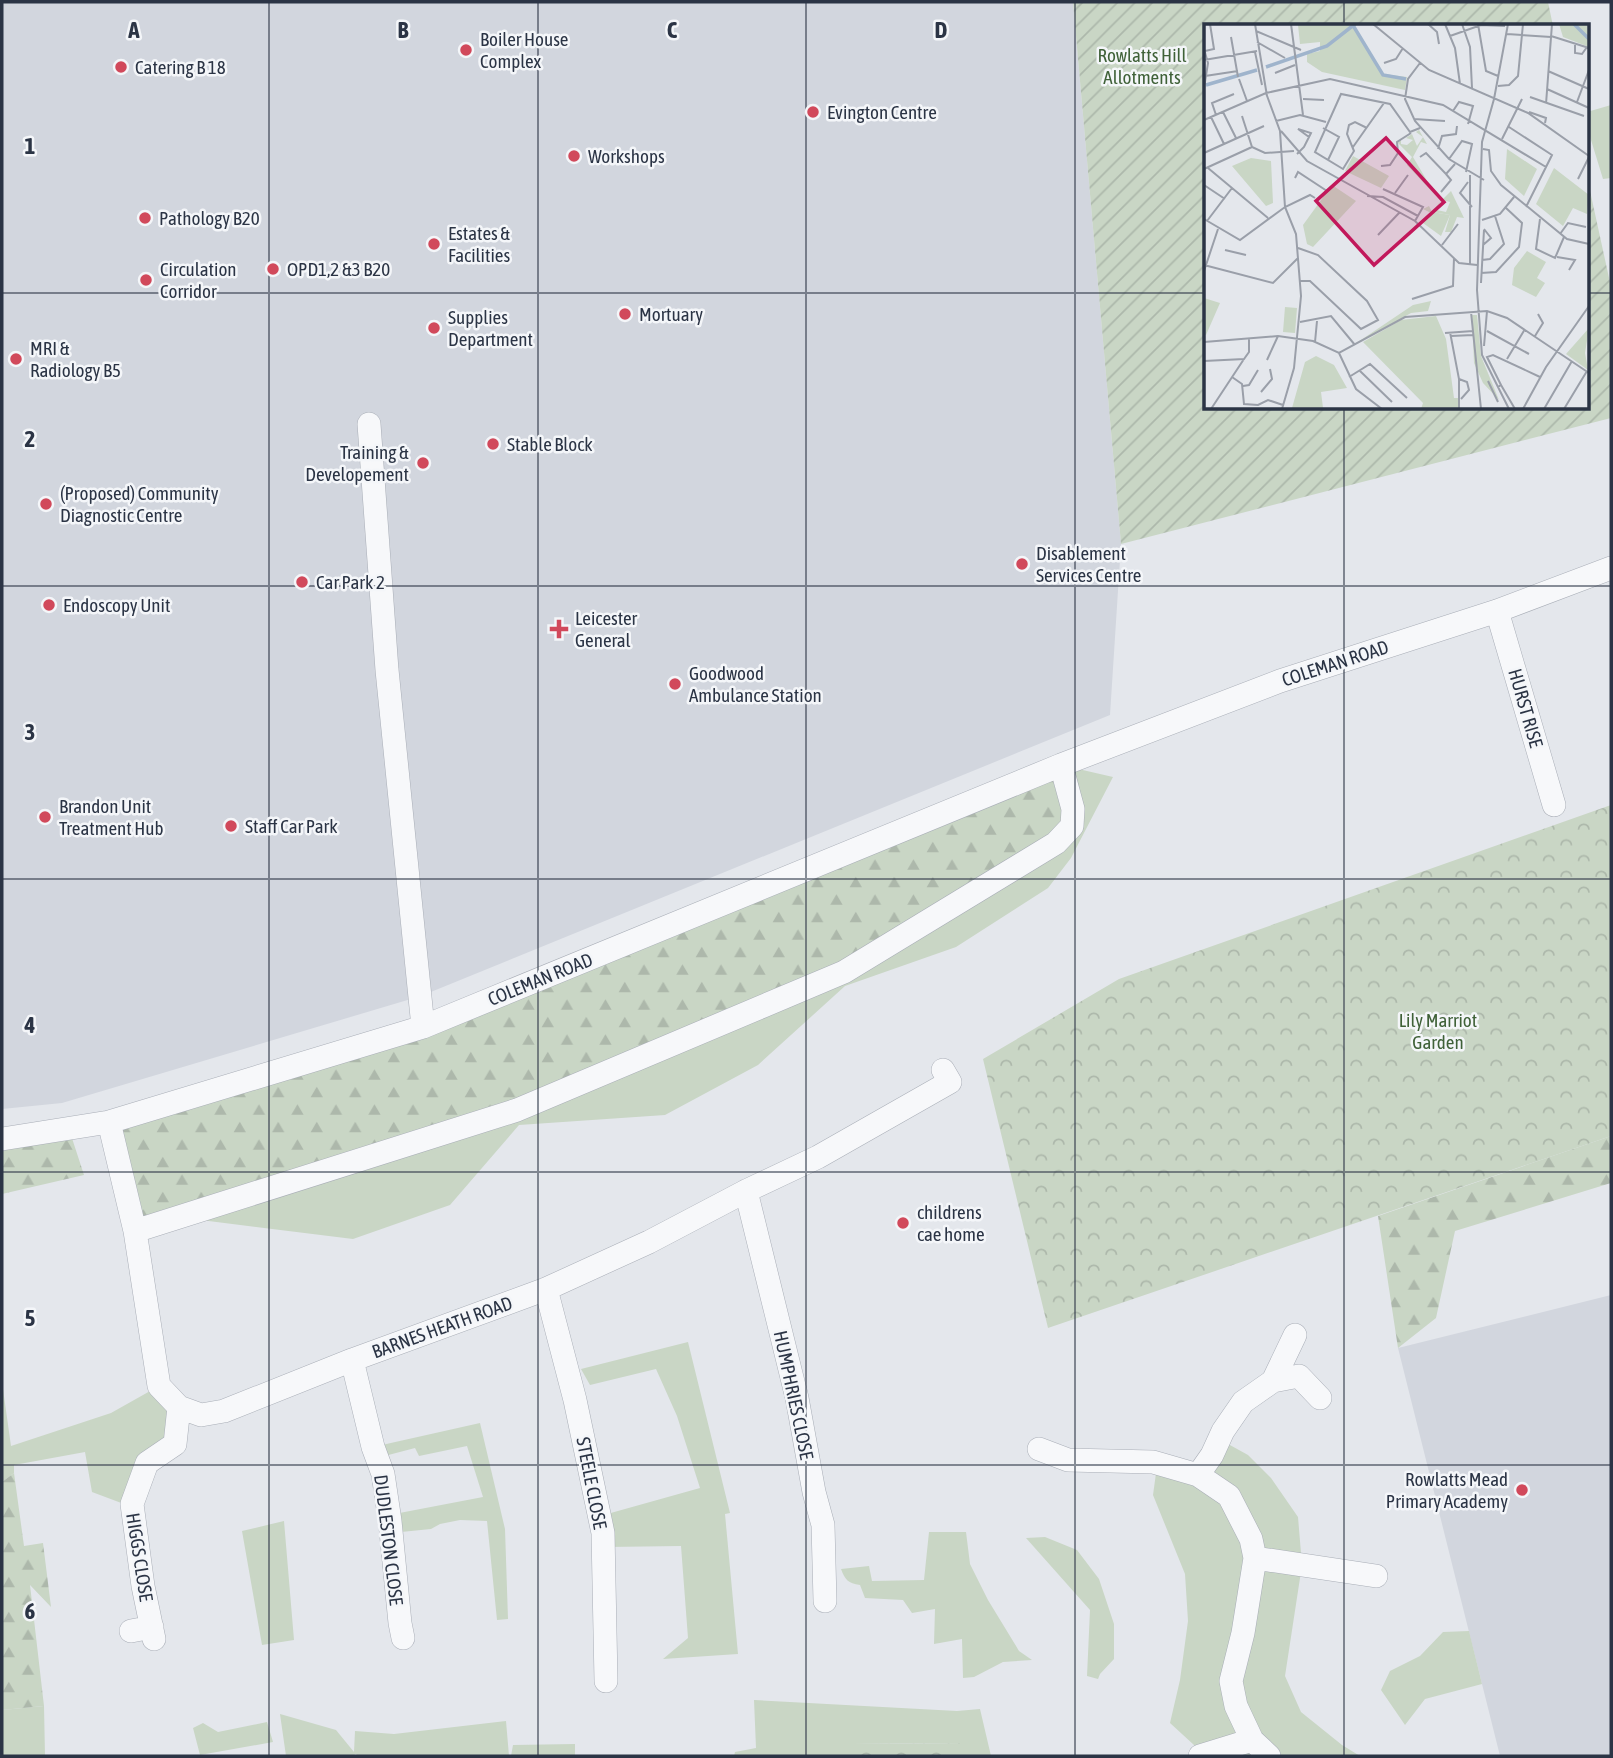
<svg xmlns="http://www.w3.org/2000/svg" width="1613" height="1758" viewBox="0 0 1613 1758" font-family="'Asap Condensed',sans-serif">
  <style>
    .built { fill: #d2d6de }
    .grass { fill: #c9d6c5 }
    .forest { fill: url(#forest-firs) }
    .park { fill: url(#park-crowns) }
    .garden { fill: url(#garden-furrows) }
    .lines { fill: none; stroke-linecap: round; stroke-linejoin: round }
    .minor-casing { stroke: #a9aeb7; stroke-width: 24 }
    .minor { stroke: #f7f8fa; stroke-width: 23 }
    .grid { fill: none; stroke: #2b3445; stroke-width: 2; stroke-opacity: 0.55 }
    .poi-dot { fill: #d1495b; stroke: #f4f6f9; stroke-width: 2.5 }
    .labels { text-anchor: middle; stroke-width: 5; stroke-linejoin: round; paint-order: stroke }
    .poi-label { font-size: 19px; fill: #2b3445; stroke: #f4f6f9; text-anchor: start }
    .park-label { font-size: 19px; fill: #3f6138; stroke: #f4f6f9 }
    .street-label { font-size: 19px; fill: #2b3445; stroke: #f4f6f9 }
    .inset-river { fill: none; stroke: #9fb4cc; stroke-width: 3.5 }
    .inset-road { fill: none; stroke: #9a9fa9; stroke-width: 2 }
    .view { fill: #c2185b; fill-opacity: 0.15; stroke: #c2185b; stroke-width: 3.5 }
    .inset-edge { fill: none; stroke: #2b3445; stroke-width: 3.5 }
    .grid-label { font-size: 23px; text-anchor: middle; font-weight: bold; fill: #2b3445; stroke: #f4f6f9; stroke-width: 5; stroke-linejoin: round; paint-order: stroke }
  </style>
  <defs>
    <pattern id="forest-firs" width="22" height="20" patternUnits="userSpaceOnUse" patternTransform="scale(1.75)"><rect width="22" height="20" fill="#c9d6c5"/><path d="M5 1l3.5 6h-7zM16 11l3.5 6h-7z" fill="#adb8ab"/></pattern>
    <pattern id="park-crowns" width="20" height="18" patternUnits="userSpaceOnUse" patternTransform="scale(1.75)"><rect width="20" height="18" fill="#c9d6c5"/><path d="M2 6a3 3 0 1 1 6 0M12 15a3 3 0 1 1 6 0" fill="none" stroke="#adb8ab"/></pattern>
    <pattern id="garden-furrows" width="10" height="10" patternUnits="userSpaceOnUse" patternTransform="scale(1.75)"><rect width="10" height="10" fill="#c9d6c5"/><path d="M-1 1l2-2M0 10L10 0M9 11l2-2" fill="none" stroke="#adb8ab"/></pattern>
  </defs>
  <rect width="100%" height="100%" fill="#e4e7ec"/>
  <!-- built -->
  <path class="built" d="M2,2H1073L1121,544L1110,715L421,996L62,1103L2,1109Z
    M1611,1295V1756H1500L1398,1348Z"/>
  <!-- grass -->
  <path class="grass" d="M1611,105V178L1603,179L1587,127V112Z
    M1061,765L1113,777L1071,858L1048,888L956,947L845,986L758,1065L665,1115L519,1125L450,1205L353,1239L177,1217Z
    M688,1342L730,1513L725,1514L738,1654L663,1659L688,1638L681,1546L607,1547L600,1516L700,1488L677,1416L656,1369L590,1385L581,1369Z
    M2,1382L11,1446L111,1413L159,1386L179,1407L174,1444L150,1462L132,1507L92,1492L85,1452L14,1465V1473L2,1482Z
    M480,1423L505,1529L508,1619L497,1620L487,1521L460,1520L440,1524L431,1529L391,1533L389,1515L483,1497L467,1446L419,1456L415,1448L377,1458L373,1447Z
    M1219,1439L1248,1455L1271,1478L1298,1517L1302,1565L1285,1676L1301,1712L1342,1745L1360,1756H1206L1170,1723L1180,1680L1188,1621L1185,1574L1153,1495L1157,1466L1198,1475Z
    M284,1521L294,1640L262,1645L242,1531Z
    M929,1532H966L970,1564L988,1600L1019,1651L1032,1660L1003,1662L974,1677L963,1678L962,1639L934,1644L935,1609L912,1613L903,1600L865,1598L860,1585C848,1583 845,1580 841,1569L869,1566L872,1581L924,1580Z
    M1045,1537L1077,1550L1099,1579L1114,1624V1659L1100,1674L1098,1679L1087,1676L1090,1610L1026,1538Z
    M1469,1631L1482,1684L1425,1699L1405,1725L1381,1690L1390,1671L1420,1656L1443,1632Z
    M754,1700L957,1711L980,1709L991,1756H963L962,1743L854,1744V1756H734L735,1752L756,1748Z
    M44,1706L45,1756H2V1710Z
    M280,1714L336,1730L354,1752L355,1731L394,1734L506,1721L509,1756H360L355,1754L354,1756H286Z
    M267,1722L273,1742L200,1755L193,1728L203,1723L218,1732Z
    M575,1744V1756H511L513,1745Z"/>
  <!-- forest -->
  <path class="forest" d="M1061,765L1072,826L844,972L517,1110L135,1231L109,1122L423,1027Z
    M69,1129L84,1175L2,1194V1139Z
    M1611,1136V1183L1455,1231L1436,1318L1398,1348L1378,1216Z
    M14,1473L24,1546L43,1543L51,1607L30,1585L44,1706L2,1710V1482Z"/>
  <!-- park -->
  <path class="park" d="M1611,805V1136L1048,1328L983,1059L1119,979Z
    M963,1743V1756H854V1744Z"/>
  <!-- garden -->
  <path class="garden" d="M1073,2H1548L1553,26H1205V408H1587V177L1611,287V418L1121,544Z"/>
  <g class="lines">
    <defs>
      <path id="minor" d="M369,424L387,670L423,1027
        M1497,611L1554,805
        M109,1122L135,1231L159,1386L179,1407L201,1415L224,1411L352,1360L546,1289L649,1242L746,1191L818,1157L950,1082L943,1070
        M2,1139L109,1122L423,1027L1061,765L1280,681L1497,611L1611,568
        M746,1191L797,1398L814,1492L823,1525L825,1601
        M135,1231L517,1110L844,972L1056,843L1072,826L1073,809L1061,765
        M546,1289L575,1400L603,1533L606,1681
        M352,1360L373,1447L383,1474L390,1521L400,1623L403,1638
        M1273,1381L1299,1376L1320,1398
        M1039,1449L1068,1460L1153,1462L1198,1475L1229,1496L1251,1539L1255,1558L1243,1633L1231,1681L1236,1706L1252,1740L1269,1756
        M1198,1475L1212,1455L1223,1431L1243,1402L1273,1381L1295,1335
        M1255,1558L1376,1576
        M131,1631L152,1627
        M154,1639L143,1586L132,1504L147,1463L175,1444L179,1407
        M1200,1756L1252,1740"/>
    </defs>
    <!-- minor casing -->
    <use href="#minor" class="minor-casing"/>
    <!-- minor -->
    <use href="#minor" class="minor"/>
  </g>
  <!-- grid -->
  <path class="grid" d="M269,2V1756M538,2V1756M806,2V1756M1075,2V1756M1344,2V26M2,293H1205M1587,293H1611M1344,408V1756M2,586H1611M2,879H1611M2,1172H1611M2,1465H1611"/>
  <!-- markers -->
  <g class="poi-dot">
    <circle cx="466" cy="50" r="7"/>
    <circle cx="121" cy="67" r="7"/>
    <circle cx="813" cy="112" r="7"/>
    <circle cx="574" cy="156" r="7"/>
    <circle cx="145" cy="218" r="7"/>
    <circle cx="434" cy="244" r="7"/>
    <circle cx="273" cy="269" r="7"/>
    <circle cx="146" cy="280" r="7"/>
    <circle cx="625" cy="314" r="7"/>
    <circle cx="434" cy="328" r="7"/>
    <circle cx="16" cy="359" r="7"/>
    <circle cx="493" cy="444" r="7"/>
    <circle cx="423" cy="463" r="7"/>
    <circle cx="46" cy="504" r="7"/>
    <circle cx="1022" cy="564" r="7"/>
    <circle cx="302" cy="582" r="7"/>
    <circle cx="49" cy="605" r="7"/>
    <path d="M555.5 618.5h7v7h7v7h-7v7h-7v-7h-7v-7h7z"/>
    <circle cx="675" cy="684" r="7"/>
    <circle cx="45" cy="817" r="7"/>
    <circle cx="231" cy="826" r="7"/>
    <circle cx="903" cy="1223" r="7"/>
    <circle cx="1522" cy="1490" r="7"/>
  </g>
  <g class="labels">
    <!-- poi labels -->
    <g class="poi-label">
      <text x="480" y="46">Boiler House<tspan x="480" dy="22">Complex</tspan></text>
      <text x="135" y="74">Catering B 18</text>
      <text x="827" y="119">Evington Centre</text>
      <text x="588" y="163">Workshops</text>
      <text x="159" y="225">Pathology B20</text>
      <text x="448" y="240">Estates &amp;<tspan x="448" dy="22">Facilities</tspan></text>
      <text x="160" y="276">Circulation<tspan x="160" dy="22">Corridor</tspan></text>
      <text x="287" y="276">OPD1,2 &amp;3 B20</text>
      <text x="639" y="321">Mortuary</text>
      <text x="448" y="324">Supplies<tspan x="448" dy="22">Department</tspan></text>
      <text x="30" y="355">MRI &amp;<tspan x="30" dy="22">Radiology B5</tspan></text>
      <text x="507" y="451">Stable Block</text>
      <text x="409" y="459" text-anchor="end">Training &amp;<tspan x="409" dy="22">Developement</tspan></text>
      <text x="60" y="500">(Proposed) Community<tspan x="60" dy="22">Diagnostic Centre</tspan></text>
      <text x="1036" y="560">Disablement<tspan x="1036" dy="22">Services Centre</tspan></text>
      <text x="316" y="589">Car Park 2</text>
      <text x="63" y="612">Endoscopy Unit</text>
      <text x="575" y="625">Leicester<tspan x="575" dy="22">General</tspan></text>
      <text x="689" y="680">Goodwood<tspan x="689" dy="22">Ambulance Station</tspan></text>
      <text x="59" y="813">Brandon Unit<tspan x="59" dy="22">Treatment Hub</tspan></text>
      <text x="245" y="833">Staff Car Park</text>
      <text x="917" y="1219">childrens<tspan x="917" dy="22">cae home</tspan></text>
      <text x="1508" y="1486" text-anchor="end">Rowlatts Mead<tspan x="1508" dy="22">Primary Academy</tspan></text>
    </g>
    <!-- park labels -->
    <g class="park-label">
      <text x="1142" y="62">Rowlatts Hill<tspan x="1142" dy="22">Allotments</tspan></text>
      <text x="1438" y="1027">Lily Marriot<tspan x="1438" dy="22">Garden</tspan></text>
    </g>
    <!-- street labels -->
    <g class="street-label">
      <text transform="translate(1335 663) rotate(-18)" y="7">COLEMAN ROAD</text>
      <text transform="translate(1526 708) rotate(74)" y="7">HURST RISE</text>
      <text transform="translate(540 979) rotate(-22)" y="7">COLEMAN ROAD</text>
      <text transform="translate(442 1327) rotate(-20)" y="7">BARNES HEATH ROAD</text>
      <text transform="translate(794 1395) rotate(78)" y="7">HUMPHRIES CLOSE</text>
      <text transform="translate(592 1483) rotate(79)" y="7">STEELE CLOSE</text>
      <text transform="translate(389 1540) rotate(83)" y="7">DUDLESTON CLOSE</text>
      <text transform="translate(140 1557) rotate(81)" y="7">HIGGS CLOSE</text>
    </g>
  </g>
  <!-- overview -->
  <g transform="translate(1204 24)">
    <rect width="385" height="385" fill="#e4e7ec"/>
    <path d="M215,106L223,120L217,118L209,133L232,172L203,141L208,133L193,118L197,115V120L203,121L209,116L202,114L208,110L213,122L219,113L212,108ZM225,182L228,188L246,191L237,212L219,199L227,189L219,185ZM323,227L342,238L333,254L341,259L332,273L308,261L310,244ZM81,283L93,284L91,309L79,308ZM268,291H273L277,332L295,376L279,359L270,339ZM385,304L381,329L384,346L362,330Z" fill="#c9d6c5"/>
    <path d="M247,167L260,194L253,193L247,208H241L246,191L228,188L236,178L233,186L242,188L246,178L238,176ZM227,277L224,287L207,289L151,320L209,281Z" fill="#c9d6c5"/>
    <path d="M154,0L150,3L180,50L203,53L201,66L118,48L103,38V30L116,27V18L96,20L94,1ZM355,0H383L385,23L359,13ZM149,132L185,152L177,164L141,147ZM350,144L385,171L383,190L369,184L359,202L332,180ZM232,292L242,315L250,374H256L255,385H217L219,379L159,318L197,296Z" fill="#c9d6c5"/>
    <path d="M303,125L333,145L320,172L301,155ZM47,134L67,137L69,179L62,182L28,142ZM128,161L152,177L109,223L103,220L99,201ZM0,274L16,279L2,311L0,310ZM112,332L130,341L143,364L117,368L119,384H88L101,338Z" fill="#c9d6c5"/>
    <path class="inset-river" d="M370,0L385,15M150,3L179,51L202,55M62,43L123,22L151,0M2,61L53,46"/>
    <path class="inset-road" d="M51,0L63,72M87,0L99,91M169,0L225,46L324,89L385,132M224,0L233,8L235,20M241,0L251,24L256,60M258,0L266,23L268,64M274,0L282,47L294,52M52,7L97,26M303,10L347,13M246,12L277,1L301,2M347,12L385,24M27,13L34,53M53,18L81,34M371,19V29L378,30L383,23M0,25L4,39L0,64M1,27L10,25L6,0M51,28L58,61M0,36L53,27M180,39L192,35L199,24M216,39L204,55L201,75L211,97L245,135L280,156M344,47L385,65M71,49L91,41M1,52L34,47M35,55L43,77M294,62L305,61L314,52L319,0M343,65L385,84M62,69L76,107L81,183L92,210L97,272L90,344L78,385M326,73L380,92M99,75L120,76M290,75L278,118L273,266L278,331L305,385M290,75L304,0M373,78L385,46M342,80L348,0M249,87L255,78L269,82L264,100M19,88L32,114M325,88L342,94L341,99M12,91L8,79L30,70M38,92L48,123L61,129L90,127M7,93L20,120M210,95L241,97M0,96L62,69L126,55L239,81L342,143M72,97L96,91L122,98M305,103L348,131L322,183M119,104L135,113L124,136M163,104L151,98L145,101L143,110L150,127L139,145L111,128L137,70L186,80L206,108L216,104M77,107L103,137L211,197L255,239L273,241M298,115L318,75M149,123L180,79M234,125L238,112L252,110L253,102M279,125L285,126L287,147L297,161L363,215L385,220M0,129L60,102M93,130L100,123L107,109L94,105L105,113M216,133L222,129L242,150L251,140M245,135L258,117L268,120L262,148M177,142L186,141L194,129L193,118L207,109M4,144L64,194M0,145L48,123M266,151V241M91,154L94,148L123,167M374,155L385,133M264,158L256,169L268,183M0,161L21,175M179,165L219,183L211,197M237,168L247,156L242,150M191,169L204,151M163,172L179,173L214,192M0,195L36,216L81,183L106,171L111,174M336,195L332,225L351,234L360,213M278,196L296,190L310,173M3,197L28,164M356,210L364,199L382,203M174,211L196,188M238,221L254,200M279,221L287,214L280,205M94,224L114,231L163,277L174,296L157,305L106,257H96M21,226L42,231M353,233L371,236L365,246M278,236L286,235L300,220L291,192M0,241L69,259L94,234M0,247L14,205M277,249L292,248L315,223L318,199L302,184M277,259L280,206M208,275L249,262L250,234M267,288L277,385M96,298L127,292L151,321M283,307L325,330M246,308L255,355V385M241,309L269,307M247,312L269,311M331,312L339,299L334,290M0,318L74,312L109,317L135,329L201,293L283,287L303,294L385,349M111,318L113,297M280,322L283,287M135,329L152,365L178,385M303,335L321,305M63,336L74,312M0,337L40,335L45,328V315M156,347L188,378M28,353L38,360L40,380L54,381L64,376L79,381M145,353L166,340L203,374M255,355L263,358L265,366L257,375M284,357L294,378M297,361L311,385M39,362L45,361L54,346M294,363L297,361L283,333L289,331L336,353M57,368L68,355L66,345M7,385L40,335M319,385L342,343L385,282M340,385L368,337M360,385L383,347"/>
    <path class="view" d="M182,114L240,178L170,241L112,177Z"/>
    <rect width="385" height="385" class="inset-edge"/>
  </g>
  <g class="grid-label">
    <text x="134" y="38">A</text>
    <text x="403" y="38">B</text>
    <text x="672" y="38">C</text>
    <text x="941" y="38">D</text>
    <text x="30" y="154">1</text>
    <text x="30" y="447">2</text>
    <text x="30" y="740">3</text>
    <text x="30" y="1033">4</text>
    <text x="30" y="1326">5</text>
    <text x="30" y="1619">6</text>
  </g>
  <!-- border -->
  <rect width="1613" height="1758" fill="none" stroke="#2b3445" stroke-width="7"/>
</svg>
